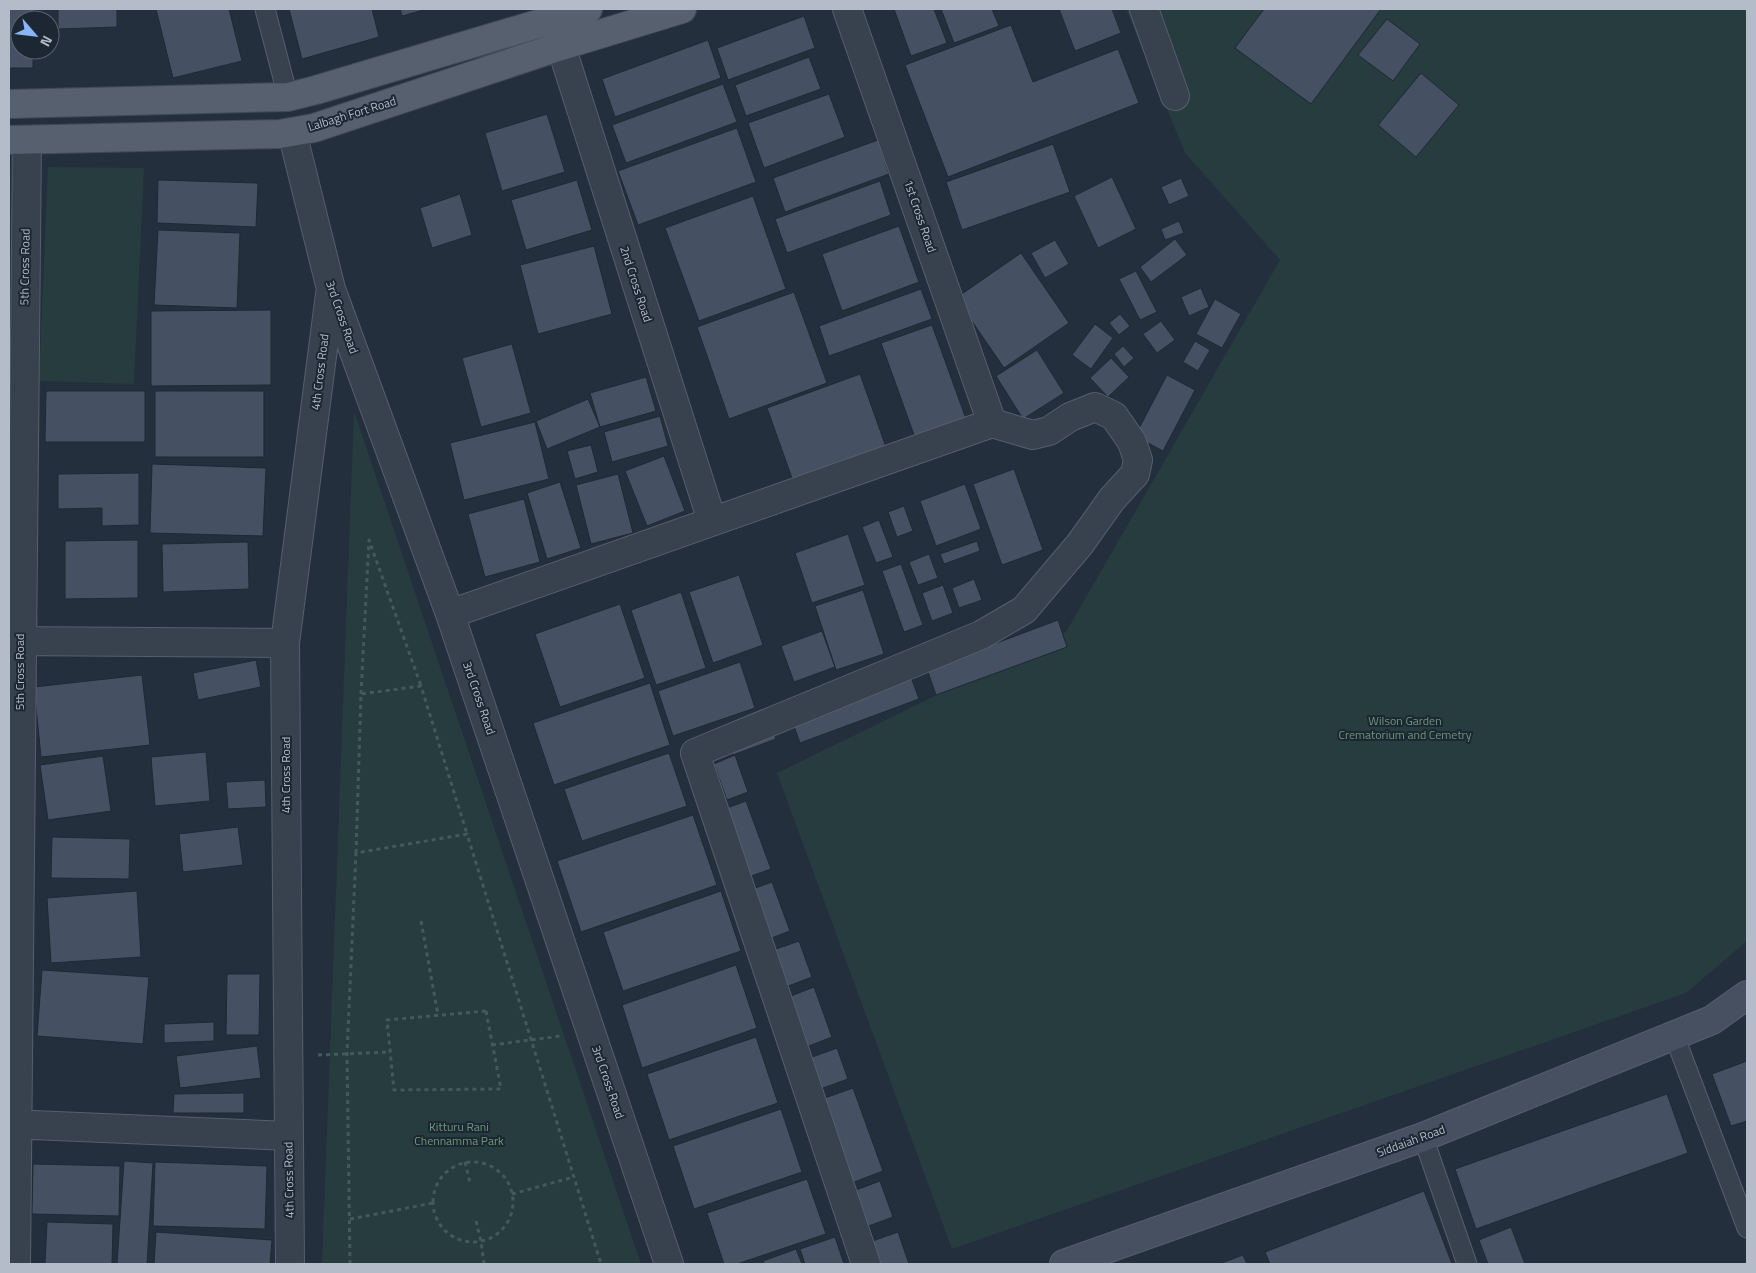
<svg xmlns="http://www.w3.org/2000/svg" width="1756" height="1273" viewBox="0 0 1756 1273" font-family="'Titillium Web',sans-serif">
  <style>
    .green { fill: #263c3f }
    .building { fill: #455162; stroke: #1f2835 }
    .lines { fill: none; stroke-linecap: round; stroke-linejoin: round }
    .service-casing { stroke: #565f6c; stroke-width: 21 }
    .minor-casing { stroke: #565f6c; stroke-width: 30 }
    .secondary-casing { stroke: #565f6c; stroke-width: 30 }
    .primary-casing { stroke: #414a57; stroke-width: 30 }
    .path { stroke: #44595c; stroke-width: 3; stroke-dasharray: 4 4; stroke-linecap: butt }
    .service { stroke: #38414e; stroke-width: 19 }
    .minor { stroke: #38414e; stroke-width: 28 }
    .secondary { stroke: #465061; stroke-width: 28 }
    .primary { stroke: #56606e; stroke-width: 28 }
    .labels { text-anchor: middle; stroke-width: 4; stroke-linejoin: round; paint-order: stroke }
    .street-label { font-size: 12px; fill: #b4bcc9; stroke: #1d2633 }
    .park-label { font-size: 12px; fill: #6b9a76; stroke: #1d2633 }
  </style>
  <rect width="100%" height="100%" fill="#242f3e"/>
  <!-- green -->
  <path class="green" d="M1126,9H1747V941L1686,993L952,1249L777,773L1066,632L1280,260L1185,153Z
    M48,167L144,168L134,384L39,381Z
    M354,411L641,1264H322Z"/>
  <!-- building -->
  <path class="building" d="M9,9H34V20H20V50H33V68H9Z
    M58,9H117V27L58,29Z
    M156,9H229L242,61L173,78Z
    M289,9H372L379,37L302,59Z
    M400,9H427L402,16Z
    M894,9H934L947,43L911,56Z
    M941,9H992L999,26L954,43Z
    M1059,9H1112L1121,33L1075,51Z
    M1264,9H1381L1311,104L1235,48Z
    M804,16L815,48L728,80L717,48Z
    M1387,19L1420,44L1393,81L1358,55Z
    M1011,25L1033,82L1118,49L1139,103L948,177L905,65Z
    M708,40L721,78L615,117L602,79Z
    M809,57L821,89L746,116L735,85Z
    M1421,73L1459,105L1416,157L1378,125Z
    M723,84L737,122L626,163L612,125Z
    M829,94L845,137L764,168L748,123Z
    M547,114L565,172L502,191L485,133Z
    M737,128L756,182L638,225L618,171Z
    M878,140L889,174L785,212L773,178Z
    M1053,144L1070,192L962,230L946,182Z
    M1112,177L1136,229L1098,248L1074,196Z
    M1181,178L1189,196L1169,205L1161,187Z
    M158,180L258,183L256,227L157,223Z
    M577,180L592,230L526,250L511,200Z
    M880,181L891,215L787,253L775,219Z
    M460,194L472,235L432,248L420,208Z
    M753,196L786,289L699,321L665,228Z
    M1179,221L1184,233L1165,240L1161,229Z
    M899,226L919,282L842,311L822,254Z
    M158,230L240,233L237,308L154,305Z
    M1175,239L1187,255L1151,282L1140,267Z
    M1055,240L1069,264L1045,278L1031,253Z
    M594,246L612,314L538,334L520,265Z
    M1021,253L1069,323L1004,368L956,298Z
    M1136,271L1157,312L1140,320L1119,279Z
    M1201,288L1209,307L1189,316L1181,297Z
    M921,289L932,319L829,356L819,326Z
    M794,292L827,383L729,419L697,327Z
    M1215,299L1241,314L1222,348L1196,334Z
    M271,310V385L151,386V311Z
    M1120,314L1130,326L1119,335L1109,323Z
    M1161,321L1175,340L1157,353L1143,334Z
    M1095,324L1113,338L1091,369L1072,355Z
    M932,325L969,427L918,446L881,343Z
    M1195,341L1210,350L1198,371L1183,362Z
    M512,344L531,413L481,427L462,358Z
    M1123,346L1134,358L1124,367L1114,354Z
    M1037,350L1064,393L1023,419L996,376Z
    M1111,358L1129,377L1108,397L1090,378Z
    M860,374L886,447L793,481L767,408Z
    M1167,375L1195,390L1163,451L1135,436Z
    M646,377L656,411L600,427L590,393Z
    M46,391H145V442H45Z
    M155,391H264V457H155Z
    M588,399L600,427L547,449L536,421Z
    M660,416L668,446L612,462L604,432Z
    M535,422L549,479L464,500L450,443Z
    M591,445L598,472L575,479L567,451Z
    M664,456L685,511L647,526L625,471Z
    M152,464L266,468L263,536L150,533Z
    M1014,469L1043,550L1002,565L973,484Z
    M139,473V525L102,526V508L58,509V474Z
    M618,474L633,533L591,544L576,485Z
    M560,482L581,548L547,559L527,493Z
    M965,484L981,529L936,546L920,501Z
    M524,499L540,562L485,577L468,514Z
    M904,506L913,531L897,537L888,512Z
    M879,520L893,557L876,563L862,527Z
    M848,534L865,585L812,603L795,553Z
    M138,540V598L65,599V541Z
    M977,541L980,551L944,564L940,554Z
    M248,542L249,589L163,592L162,544Z
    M929,554L938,578L918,585L909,562Z
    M901,564L923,625L904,632L882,571Z
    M739,575L763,645L713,663L689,592Z
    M974,579L982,600L959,608L952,588Z
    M943,585L953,613L932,621L922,593Z
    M863,590L884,654L836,670L815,606Z
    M681,592L706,668L656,685L631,610Z
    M620,604L645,678L560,707L535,634Z
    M1058,620L1067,647L936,695L927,669Z
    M822,631L835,667L794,682L781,646Z
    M256,660L261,687L198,700L193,673Z
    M740,662L755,708L673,736L658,691Z
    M142,675L150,745L41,757L34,687Z
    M911,677L919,699L800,743L792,721Z
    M650,683L670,745L554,785L533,723Z
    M771,724L776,739L733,755L728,740Z
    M206,752L210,801L155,806L151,757Z
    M669,753L687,806L582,841L564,789Z
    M735,755L748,792L727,800L714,764Z
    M103,756L111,811L48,820L40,765Z
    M265,780L266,807L228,809L226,782Z
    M746,801L771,869L740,880L716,812Z
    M693,815L717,885L581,932L557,861Z
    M238,827L243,865L183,872L179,834Z
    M52,837L130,839L129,879L51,878Z
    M772,882L790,931L766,940L747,891Z
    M137,891L141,957L51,963L47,898Z
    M721,891L741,951L623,991L603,932Z
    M799,941L812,977L778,990L765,953Z
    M736,965L757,1028L642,1068L622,1005Z
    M42,970L149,977L143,1044L37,1036Z
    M227,974H260L259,1035H226Z
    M814,987L832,1037L796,1051L778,1001Z
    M214,1022V1041L164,1043V1024Z
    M756,1037L778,1103L669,1140L647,1074Z
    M257,1046L261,1078L180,1088L176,1056Z
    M837,1048L848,1079L812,1092L801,1061Z
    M1747,1061V1121L1731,1126L1712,1074Z
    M853,1088L883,1171L849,1184L819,1100Z
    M244,1093V1113H173L174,1094Z
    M1667,1094L1688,1153L1476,1229L1455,1169Z
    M781,1109L802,1172L694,1209L673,1146Z
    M124,1161L153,1163L147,1264H117Z
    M155,1162L267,1166L265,1229L153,1226Z
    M33,1164L120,1166L119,1216L32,1214Z
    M807,1179L826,1234L737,1264H724L707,1213Z
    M880,1181L893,1217L858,1230L845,1194Z
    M1424,1191L1452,1264H1270L1265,1252Z
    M47,1222L113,1224L112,1264H45Z
    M1511,1227L1525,1264H1488L1479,1240Z
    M156,1232L272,1240L270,1264H154Z
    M898,1232L909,1264H871L864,1244Z
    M835,1237L844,1264H805L800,1249Z
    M796,1249L802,1264H764L763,1261Z
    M1243,1255L1247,1264H1219Z"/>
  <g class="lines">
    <defs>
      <path id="service" d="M265,9L288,97
        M1674,1035L1747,1228
        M1423,1137L1467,1264"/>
      <path id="minor" d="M847,9L992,423
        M1144,9L1175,96
        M561,46L712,521
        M292,132L331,289L450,614L669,1264
        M450,614L992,423L1033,435L1049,431L1070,417L1095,407L1114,416L1132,442L1138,460L1135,474L1112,499L1080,544L1024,610L981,635L695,753L866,1264
        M9,641L285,643
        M9,1124L289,1136
        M16,1264L27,140
        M290,1264L285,643L330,294"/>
      <path id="secondary" d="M1064,1264L1423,1137L1712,1020L1747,995"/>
      <path id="primary" d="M9,104L288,97L316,90L588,9
        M9,140L280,134L314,128L561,46L682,9"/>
    </defs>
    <!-- service casing -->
    <use href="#service" class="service-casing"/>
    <!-- minor casing -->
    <use href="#minor" class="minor-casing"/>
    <!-- secondary casing -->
    <use href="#secondary" class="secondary-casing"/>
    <!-- primary casing -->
    <use href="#primary" class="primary-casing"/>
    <!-- path -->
    <path class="path" d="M361,694L369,540L421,686
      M356,853L361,694L421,686L467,834
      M421,921L438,1015
      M486,1011L501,1089L394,1090L387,1020Z
      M492,1045L560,1036
      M318,1055L390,1052
      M465,1162L470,1183
      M433 1202a40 40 0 1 1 80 0a40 40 0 1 1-80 0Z
      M512,1194L574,1177
      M350,1219L433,1203
      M476,1221L481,1241L484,1264
      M350,1264L347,1054L356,853L467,834L601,1264"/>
    <!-- service -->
    <use href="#service" class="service"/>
    <!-- minor -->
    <use href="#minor" class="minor"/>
    <!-- secondary -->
    <use href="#secondary" class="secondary"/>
    <!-- primary -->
    <use href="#primary" class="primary"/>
  </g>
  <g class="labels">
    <!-- street labels -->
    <g class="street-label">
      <text transform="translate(352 114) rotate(-17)" y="4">Lalbagh Fort Road</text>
      <text transform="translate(920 216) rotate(71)" y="4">1st Cross Road</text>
      <text transform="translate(25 267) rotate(-89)" y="4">5th Cross Road</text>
      <text transform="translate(636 284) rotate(72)" y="4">2nd Cross Road</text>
      <text transform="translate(342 317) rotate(71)" y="4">3rd Cross Road</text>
      <text transform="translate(320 372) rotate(-83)" y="4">4th Cross Road</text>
      <text transform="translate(20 672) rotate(-90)" y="4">5th Cross Road</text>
      <text transform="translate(479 698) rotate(71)" y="4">3rd Cross Road</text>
      <text transform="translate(286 775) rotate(-90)" y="4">4th Cross Road</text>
      <text transform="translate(608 1082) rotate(71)" y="4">3rd Cross Road</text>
      <text transform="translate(1411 1141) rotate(-20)" y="4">Siddaiah Road</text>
      <text transform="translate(289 1180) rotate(-91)" y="4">4th Cross Road</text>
    </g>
    <!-- park labels -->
    <g class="park-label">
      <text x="1405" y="725">Wilson Garden<tspan x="1405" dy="14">Crematorium and Cemetry</tspan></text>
      <text x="459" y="1131">Kitturu Rani<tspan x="459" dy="14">Chennamma Park</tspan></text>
    </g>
  </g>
  <!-- border -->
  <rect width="1756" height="1273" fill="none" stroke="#b4bcc9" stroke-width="20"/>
  <!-- north arrow -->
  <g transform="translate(35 35) rotate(118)"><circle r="24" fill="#1d2633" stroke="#59626f"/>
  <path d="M0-4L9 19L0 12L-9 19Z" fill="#8ab4f8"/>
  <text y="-8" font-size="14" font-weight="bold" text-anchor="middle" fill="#b4bcc9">N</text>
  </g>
</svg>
